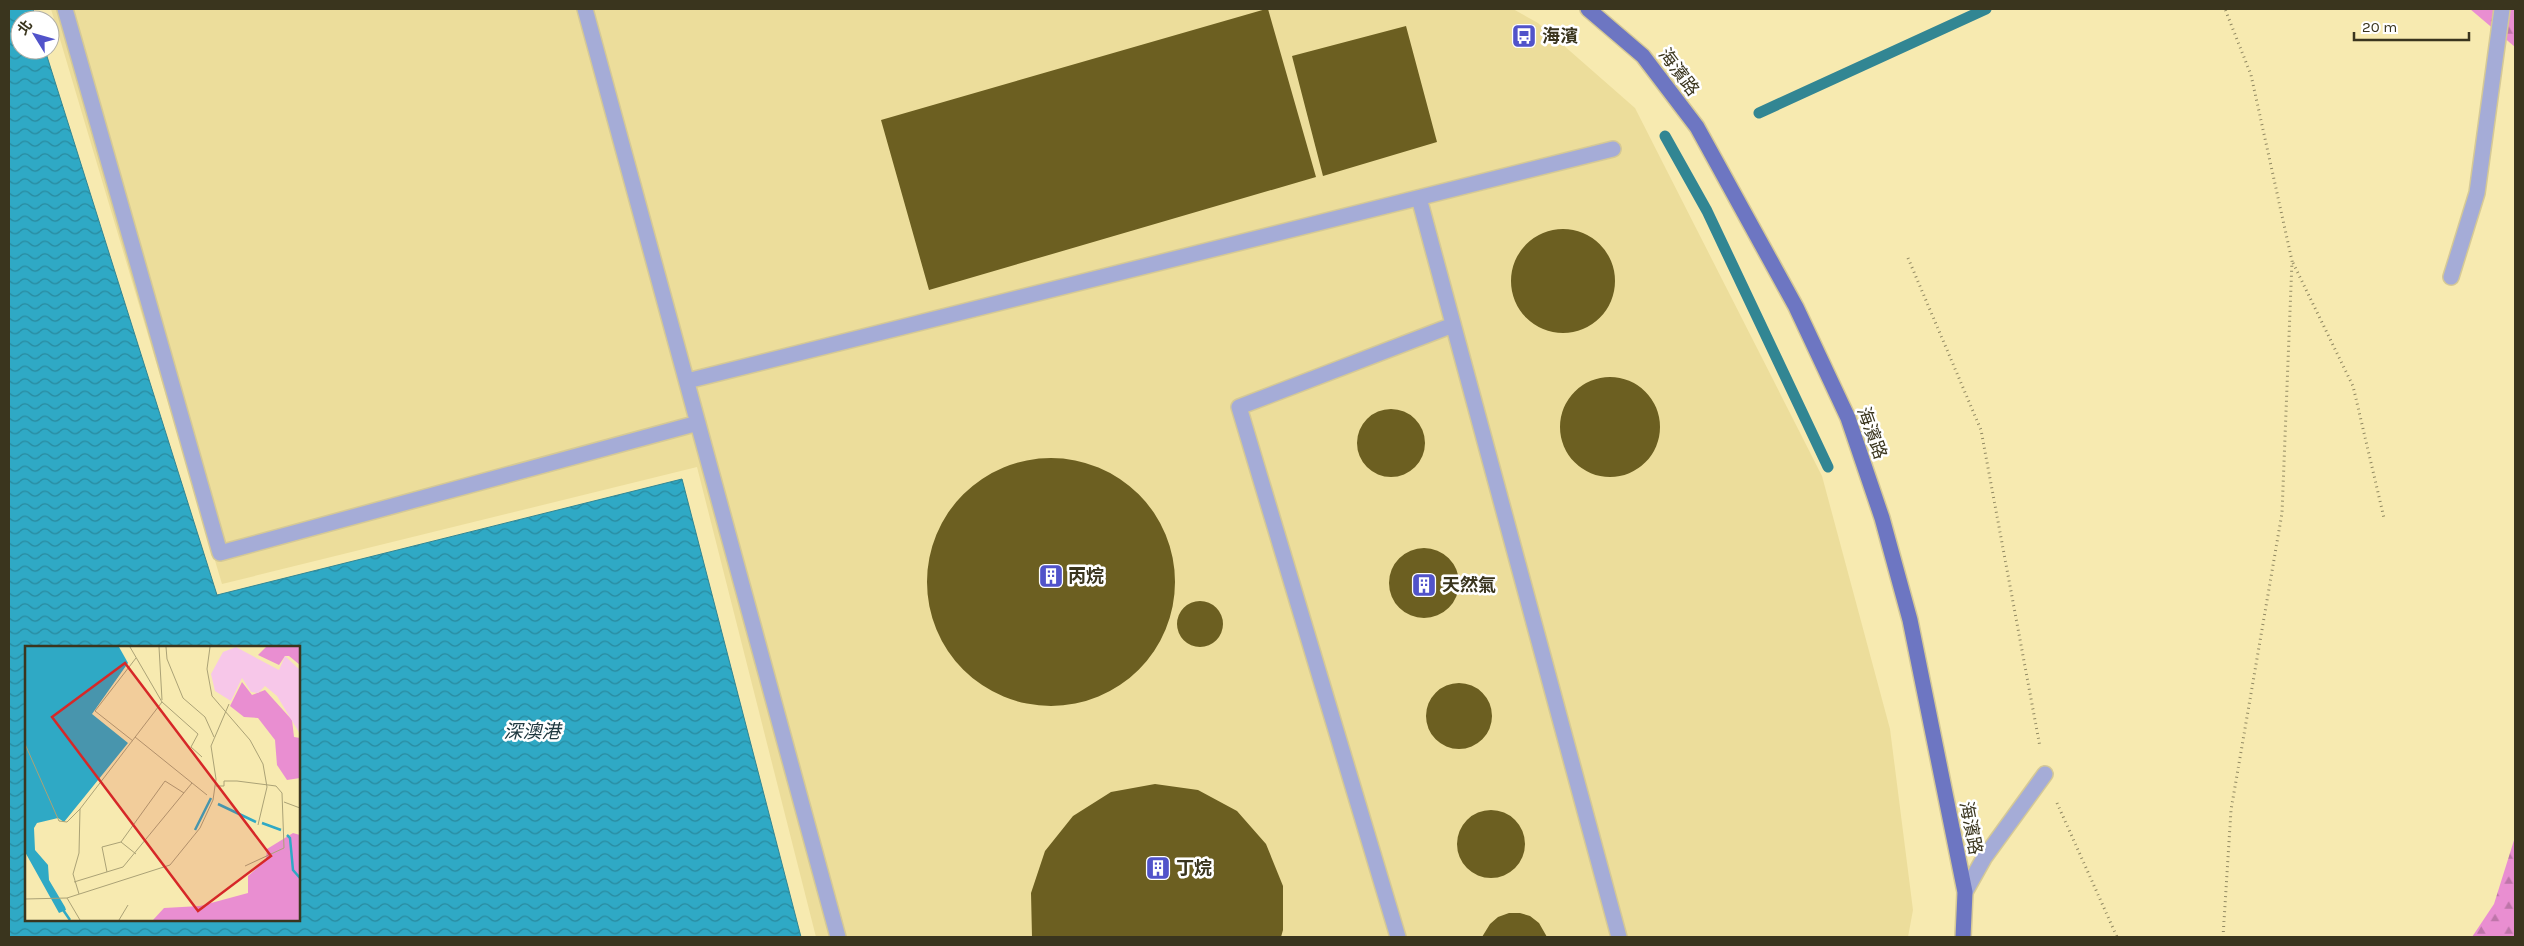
<svg xmlns="http://www.w3.org/2000/svg" width="2524" height="946" viewBox="0 0 2524 946" font-family="Karla,'Noto Sans TC',sans-serif">
  <style>
    .built { fill: #ecdd9b }
    .forest { fill: url(#forest-firs) }
    .water { fill: url(#water-waves); stroke: #328693; fill-rule: evenodd }
    .lines { fill: none; stroke-linecap: round; stroke-linejoin: round }
    .stream { stroke: #328693; stroke-width: 11 }
    .building { fill: #6c5f21 }
    .service-casing { stroke: #d5c996; stroke-width: 18 }
    .primary-casing { stroke: #d5c996; stroke-width: 18 }
    .path { stroke: #918962; stroke-width: 3; stroke-dasharray: 1 4; stroke-linecap: butt }
    .service { stroke: #a5acd7; stroke-width: 15 }
    .primary { stroke: #6d76c2; stroke-width: 15 }
    .labels { text-anchor: middle; stroke-width: 5; stroke-linejoin: round; paint-order: stroke }
    .poi-label { font-size: 18px; font-weight: bold; fill: #3a351e; stroke: #fff; text-anchor: start }
    .street-label { font-size: 18px; fill: #3a351e; stroke: #fff }
    .water-label { font-size: 19px; font-style: italic; fill: #203940; stroke: #fff }
    .inset-river { fill: none; stroke: #2fa9c5; stroke-width: 2.5 }
    .inset-road { fill: none; stroke: #aba276; stroke-width: 1 }
    .view { fill: #d62828; fill-opacity: 0.15; stroke: #d62828; stroke-width: 2.5 }
    .inset-edge { fill: none; stroke: #3a351e; stroke-width: 2.5 }
  </style>
  <defs>
    <pattern id="forest-firs" width="22" height="20" patternUnits="userSpaceOnUse" patternTransform="scale(1.25)"><rect width="22" height="20" fill="#e98ed1"/><path d="M5 1l3.5 6h-7zM16 11l3.5 6h-7z" fill="#be75a9"/></pattern>
    <pattern id="water-waves" width="16" height="10" patternUnits="userSpaceOnUse" patternTransform="scale(1.25)"><rect width="16" height="10" fill="#2fa9c5"/><path d="M0 5q4-4 8 0t8 0" fill="none" stroke="#298a9f"/></pattern>
  </defs>
  <rect width="100%" height="100%" fill="#f7eab0"/>
  <!-- built -->
  <path class="built" d="M51,9H1513L1538,23L1635,108L1822,476L1890,729L1913,910L1908,937H816L697,467L222,584Z"/>
  <!-- forest -->
  <path class="forest" d="M2470,9H2515V47Z
    M2515,837V937H2472L2494,904Z"/>
  <!-- water -->
  <path class="water" d="M9,9H33L36,20H20V50H45L217,595L682,479L801,937H9ZM26,647H299V920H26Z"/>
  <g class="lines">
    <!-- stream -->
    <path class="stream" d="M1759,113L1986,9
      M1665,136L1707,211L1828,467"/>
  </g>
  <!-- building -->
  <path class="building" d="M1266,9H1268L1316,177L929,290L881,120Z
    M1406,26L1437,142L1323,176L1292,56Z
    M1511 281a52 52 0 1 1 104 0a52 52 0 1 1-104 0Z
    M1560 427a50 50 0 1 1 100 0a50 50 0 1 1-100 0Z
    M1357 443a34 34 0 1 1 68 0a34 34 0 1 1-68 0Z
    M927 582a124 124 0 1 1 248 0a124 124 0 1 1-248 0Z
    M1389 583a35 35 0 1 1 70 0a35 35 0 1 1-70 0Z
    M1177 624a23 23 0 1 1 46 0a23 23 0 1 1-46 0Z
    M1426 716a33 33 0 1 1 66 0a33 33 0 1 1-66 0Z
    M1155,784L1198,790L1237,811L1266,844L1283,886V930L1281,937H1032L1031,893L1045,851L1073,816L1111,792Z
    M1457 844a34 34 0 1 1 68 0a34 34 0 1 1-68 0Z
    M1509,913H1520L1530,916L1539,923L1547,937H1482L1490,924L1498,917Z"/>
  <g class="lines">
    <defs>
      <path id="service" d="M65,9L220,553L698,423
        M585,9L838,937
        M1419,198L1619,937
        M2451,277L2477,193L2502,9
        M687,381L1613,149
        M1965,892L1984,858L2045,774
        M1398,937L1239,407L1453,325"/>
      <path id="primary" d="M1588,9L1643,56L1697,127L1796,307L1848,418L1882,518L1910,620L1965,892L1963,937"/>
    </defs>
    <!-- service casing -->
    <use href="#service" class="service-casing"/>
    <!-- primary casing -->
    <use href="#primary" class="primary-casing"/>
    <!-- path -->
    <path class="path" d="M1908,258L1981,430L2040,747
      M2293,263L2353,386L2384,518
      M2057,803L2117,937
      M2223,937L2231,810L2282,513L2292,261L2251,75L2225,9"/>
    <!-- service -->
    <use href="#service" class="service"/>
    <!-- primary -->
    <use href="#primary" class="primary"/>
  </g>
  <!-- icons -->
  <defs>
    <symbol id="bus-square" viewBox="-11 -11 22 22"><rect x="-9" y="-9" width="18" height="18" rx="4" fill="#5153ca" stroke="#fff"/><path d="M-5-6H5V4H4V6H2V4H-2V6H-4V4H-5ZM-3.5-4V0h7V-4ZM-3.5 1.2v1.5H-2V1.2ZM2 1.2v1.5H3.5V1.2Z" fill="#fff"/></symbol>
    <symbol id="building-square" viewBox="-11 -11 22 22"><rect x="-9" y="-9" width="18" height="18" rx="4" fill="#5153ca" stroke="#fff"/><path d="M-4-6H4V6H1V3H-1V6H-4ZM-2.5-4.3h1.7v1.8h-1.7ZM.8-4.3h1.7v1.8H.8ZM-2.5-1h1.7V.8h-1.7ZM.8-1h1.7V.8H.8Z" fill="#fff"/></symbol>
  </defs>
  <g fill-rule="evenodd">
    <use href="#bus-square" x="1510" y="22" width="28" height="28"/>
    <use href="#building-square" x="1037" y="562" width="28" height="28"/>
    <use href="#building-square" x="1410" y="571" width="28" height="28"/>
    <use href="#building-square" x="1144" y="854" width="28" height="28"/>
  </g>
  <g class="labels">
    <!-- poi labels -->
    <g class="poi-label">
      <text x="1542" y="42">海濱</text>
      <text x="1068" y="582">丙烷</text>
      <text x="1442" y="591">天然氣</text>
      <text x="1176" y="874">丁烷</text>
    </g>
    <!-- street labels -->
    <g class="street-label">
      <text transform="translate(1679 72) rotate(53)" y="6">海濱路</text>
      <text transform="translate(1872 433) rotate(70)" y="6">海濱路</text>
      <text transform="translate(1971 828) rotate(79)" y="6">海濱路</text>
    </g>
    <!-- water labels -->
    <g class="water-label">
      <text x="532" y="738">深澳港</text>
    </g>
  </g>
  <!-- overview -->
  <g transform="translate(25 646)">
    <rect width="275" height="275" fill="#f7eab0"/>
    <path d="M241,1H275V19L264,10H260L254,19L233,9ZM217,36L227,49L240,44L267,74L269,91L275,92V132L262,134L252,119L250,94L233,72L219,71L205,60ZM268,187L275,189V274H128L139,262L175,260L223,247V230L241,214L242,203Z" fill="#e98ed1"/>
    <path d="M211,1L254,24L260,10L275,24V88L252,50L240,40L233,47L226,46L217,32L206,55L190,45L186,28L198,6Z" fill="#f7c7e9"/>
    <path d="M0,1H94L103,17L67,68L103,97L39,176L33,172L12,177L9,182L10,204L23,219L24,234L40,261L41,264L34,267L0,206Z" fill="#2fa9c5"/>
    <path class="inset-river" d="M193,158L231,176M237,177L256,184M170,184L186,152M262,189L265,192L268,224L275,232M34,258L45,274"/>
    <path class="inset-road" d="M105,1L137,56M134,1L137,54M141,1L142,13L158,52L180,71L189,91M185,1L182,23L187,50L225,94L238,118L242,141L233,179M110,91L182,149M108,95L70,65L111,12M0,98L34,175L42,176L55,163M191,140H199V135H212L251,140L257,147L259,202L220,220M259,156L275,162M96,196L140,135L159,147M82,226L77,201L96,196L111,208M49,236L98,221L167,137M54,248L48,228L54,207L55,163L137,56L173,88L166,101L177,111M42,252L55,274M0,253L42,252L145,219L175,182L188,154L191,133L186,100L204,58M94,274L103,259"/>
    <path class="view" d="M100,17L246,210L173,265L27,71Z"/>
    <rect width="275" height="275" class="inset-edge"/>
  </g>
  <!-- border -->
  <rect width="2524" height="946" fill="none" stroke="#3a351e" stroke-width="20"/>
  <!-- north arrow -->
  <g transform="translate(35 35) rotate(307)"><circle r="24" fill="#ffffff" stroke="#b0aea5"/>
  <path d="M0-4L9 19L0 12L-9 19Z" fill="#5153ca"/>
  <text y="-8" font-size="14" font-weight="bold" text-anchor="middle" fill="#3a351e">北</text>
  </g>
  <!-- scale -->
  <path d="M2354 32v8h115v-8" fill="none" stroke="#3a351e" stroke-width="2.5"/>
  <text x="2362" y="32" font-size="15" fill="#3a351e" stroke="#ffffff" stroke-width="4" paint-order="stroke">20 m</text>
</svg>
